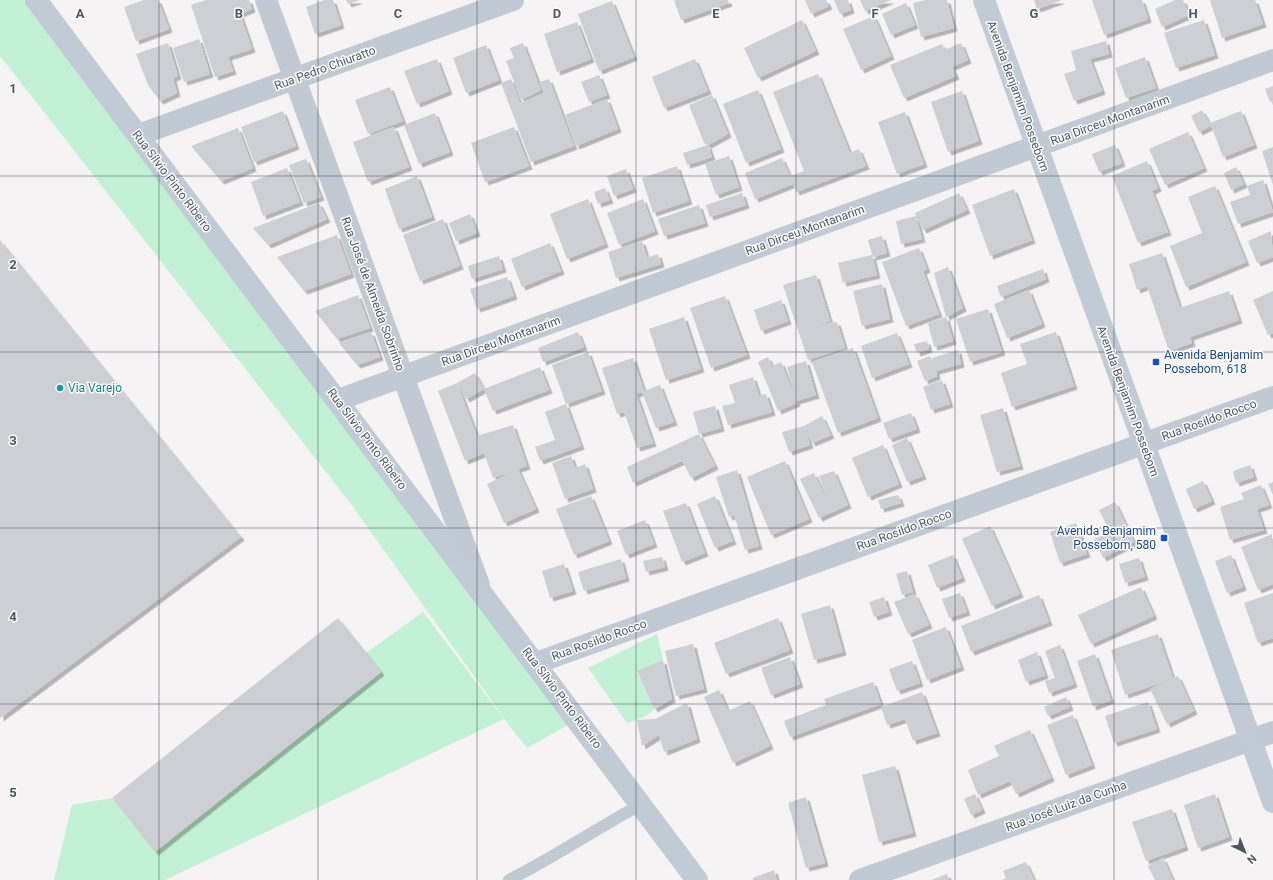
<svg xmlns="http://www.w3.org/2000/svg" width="1273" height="880" viewBox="0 0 1273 880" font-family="Roboto,sans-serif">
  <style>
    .green { fill: #c3f1d5 }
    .building { fill: #cdcfd5; filter: url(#shadow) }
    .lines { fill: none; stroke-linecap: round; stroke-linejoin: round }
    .lane { stroke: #c1cad2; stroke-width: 12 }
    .street { stroke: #c1cad2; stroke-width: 22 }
    .secondary { stroke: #c1cbd6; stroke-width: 22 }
    .grid { fill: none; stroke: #4a5661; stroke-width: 1; stroke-opacity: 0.55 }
    .transit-dot { fill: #1a4fb4; stroke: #fff; stroke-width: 1.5 }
    .culture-dot { fill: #0f9aa8; stroke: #fff; stroke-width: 1.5 }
    .labels { text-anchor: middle; stroke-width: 3; stroke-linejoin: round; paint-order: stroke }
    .street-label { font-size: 12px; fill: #4a5661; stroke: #fff }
    .transit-label { font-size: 12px; fill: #164399; stroke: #fff; text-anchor: start }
    .culture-label { font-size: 12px; fill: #0d838f; stroke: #fff; text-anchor: start }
    .grid-label { font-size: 13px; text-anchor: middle; font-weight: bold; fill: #4a5661; stroke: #fff; stroke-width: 3; stroke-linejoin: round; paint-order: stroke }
  </style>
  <defs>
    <filter id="shadow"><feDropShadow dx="3.5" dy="3.5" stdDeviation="0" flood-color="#0004"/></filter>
  </defs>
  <rect width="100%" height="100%" fill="#f5f3f3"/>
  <!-- green -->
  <path class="green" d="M0,0H24L568,725L527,748L511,728L348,500L0,56Z
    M423,612L504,719L165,880H54L72,805L112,798L155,851L381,672L366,653Z
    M657,634L663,660L637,672L654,709C648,717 636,720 627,723L588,668Z"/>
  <!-- building -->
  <path class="building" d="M144,0H158L169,29L136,41L124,7Z
    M206,0H249L252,9L240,14L252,49L228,57L233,71L215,77L191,5Z
    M325,0H333L341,25L315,34L306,7Z
    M346,0H360L348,4Z
    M674,0H728L729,3L681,20Z
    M805,0H826L829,6L811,14Z
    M834,0H848L851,10L840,14Z
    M860,0H891L865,11Z
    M926,0H947L954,28L921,37L913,3Z
    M1034,0H1062L1037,9Z
    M1092,0H1142L1148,19L1104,35Z
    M1175,0H1183L1189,15L1162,27L1155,9Z
    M1210,0H1255L1263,24L1222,38Z
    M612,1L634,57L599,71L578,14Z
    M906,3L915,25L891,35L882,14Z
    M874,16L891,56L861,70L843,29Z
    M802,20L816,51L758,78L744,48Z
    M1204,20L1215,55L1176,68L1164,33Z
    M577,22L591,59L557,72L544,34Z
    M199,39L210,74L184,82L173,48Z
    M1106,41L1109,54L1090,59L1102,91L1074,101L1064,74L1076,70L1071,51Z
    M168,43L178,76L173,78L177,93L160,101L148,85L136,54Z
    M523,43L541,90L521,100L506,61L514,58L510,48Z
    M961,43L968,60L952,67L956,76L904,98L890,65L942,44L945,50Z
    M486,45L499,80L466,93L453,58Z
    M1145,57L1156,88L1126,98L1115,68Z
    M437,59L449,91L417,104L404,71Z
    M695,59L708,91L664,108L652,77Z
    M818,74L850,153L859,149L866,166L796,192L793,184L755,199L745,173L782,158L790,176L804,171L773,92Z
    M599,75L607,95L589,102L581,82Z
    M511,79L520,103L544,93L540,82L549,79L574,146L531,162L501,83Z
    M1273,86V101L1270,102L1265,89Z
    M390,87L403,121L368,134L355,100Z
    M758,90L781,149L746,163L723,104Z
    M962,91L979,141L948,152L931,102Z
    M712,95L728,134L708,145L704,143L689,105Z
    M607,99L618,129L576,146L565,115Z
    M1202,110L1211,126L1199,132L1191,116Z
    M283,111L296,146L254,162L241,127Z
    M1241,111L1254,145L1223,157L1210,123Z
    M905,112L924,164L897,174L878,122Z
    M435,113L450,152L419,164L404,125Z
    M394,127L409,167L368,182L353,142Z
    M514,127L529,166L485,182L471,143Z
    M238,128L253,168L221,181L191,146Z
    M1188,132L1204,168L1165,185L1149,149Z
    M708,145L712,157L687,165L683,153Z
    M1115,145L1122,163L1099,172L1092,154Z
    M1273,147V185L1262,151Z
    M729,156L739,187L716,195L705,164Z
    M306,159L321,197L304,203L289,165Z
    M1147,161L1158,188L1152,191L1168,232L1138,243L1112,176Z
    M677,166L689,201L653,213L642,178Z
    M1236,167L1244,184L1231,190L1224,173Z
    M287,168L300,202L263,216L251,182Z
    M626,169L633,189L614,196L607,176Z
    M417,176L432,217L399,229L385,189Z
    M1263,180L1273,212L1238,224L1230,202L1250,195L1247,186Z
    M1215,186L1246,262L1186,287L1170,246L1202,233L1188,197Z
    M605,188L610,200L598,204L594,192Z
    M1014,189L1032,240L990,256L972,205Z
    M742,193L746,205L710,217L706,205Z
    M959,193L967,210L923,230L916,216L922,239L901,244L896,221L916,216L915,213Z
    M588,199L605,244L567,259L550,214Z
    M643,199L655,231L619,245L607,213Z
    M319,203L327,219L268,245L253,228Z
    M699,205L705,223L664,236L658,219Z
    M470,214L477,233L456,241L449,223Z
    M443,219L460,266L420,281L403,235Z
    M1271,231L1273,257L1257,263L1248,241Z
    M337,235L351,274L304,291L277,257Z
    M882,236L887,253L873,257L868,240Z
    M0,240L241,537L0,718Z
    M642,241L647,258L658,254L661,264L616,278L608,252Z
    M550,243L561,271L522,287L511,259Z
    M919,248L927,269L923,271L939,314L906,326L882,262Z
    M1162,253L1180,308L1229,291L1239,320L1190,337L1192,343L1169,351L1147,286L1137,290L1129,264Z
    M872,255L877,275L843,283L838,263Z
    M499,256L503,269L472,279L468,266Z
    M948,267L963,308L946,317L934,273Z
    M1043,269L1046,279L1001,297L997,286Z
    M816,275L830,321L815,325L837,322L845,348L808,360L783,285Z
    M507,277L514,296L477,309L470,289Z
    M882,284L890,319L862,326L853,291Z
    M1029,290L1042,324L1007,338L994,304Z
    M1273,291V333L1268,335L1253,300Z
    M358,295L370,328L337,339L315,311Z
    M725,296L747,355L711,368L690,308Z
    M781,300L788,321L761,331L754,310Z
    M988,309L1002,352L970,362L956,319Z
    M684,317L701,369L666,380L649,329Z
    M946,317L953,341L934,347L928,323Z
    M371,332L380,357L357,365L339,343Z
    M578,332L584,347L543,362L538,348Z
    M1056,332L1074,386L1012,407L1001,373L1027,364L1020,344Z
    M897,333L909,364L872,378L861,346Z
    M927,341L929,349L917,353L914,344Z
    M853,348L878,418L838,433L812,362Z
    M958,350L961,364L936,371L937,376L925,381L917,361L930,356L935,369L932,358Z
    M588,352L602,391L566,404L552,365Z
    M768,357L772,366L781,362L796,399L787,367L806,361L816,395L796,401L797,403L778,411L758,362Z
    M633,358L644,391L660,385L674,422L656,428L642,392L636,394L653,443L637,448L624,412L617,414L602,368Z
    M540,367L549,390L493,411L484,389Z
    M475,373L484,389L466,399L457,383L477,436L513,425L527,466L518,469L536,509L504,523L487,484L517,470L493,478L484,453L465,461L438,391L457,383Z
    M753,377L759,395L741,401L766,394L772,412L728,425L722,406L735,403L729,385Z
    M942,380L950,404L931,410L923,387Z
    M566,404L581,446L540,461L535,447L555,440L545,412Z
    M715,406L721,428L699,434L715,466L691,478L680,456L682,461L633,483L627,467L699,434L693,412Z
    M1003,408L1020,466L997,472L980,415Z
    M911,413L917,429L889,439L883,423Z
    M822,416L831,435L812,443L804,426Z
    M804,426L810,445L789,452L782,432Z
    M907,438L923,476L907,482L892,445Z
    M883,445L899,484L868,497L852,458Z
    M571,456L575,468L585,464L593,489L565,499L552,463Z
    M785,461L809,519L771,535L747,477Z
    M1250,465L1254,477L1236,483L1233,471Z
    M737,470L759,546L745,550L734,515L729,517L716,477Z
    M834,471L848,505L819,518L800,479L814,473L831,509L819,476Z
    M1203,481L1212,501L1194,509L1186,489Z
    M1273,482V495L1268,484Z
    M1261,485L1269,505L1257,509L1264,530L1230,540L1220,507L1244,499L1241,493Z
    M898,495L901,503L881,509L878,500Z
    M591,496L609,541L574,555L556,509Z
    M715,496L733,541L715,548L697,504Z
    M1115,502L1134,542L1103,558L1094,539L1110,532L1099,510Z
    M686,503L705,553L682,562L663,511Z
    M645,520L654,544L626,555L617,531Z
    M1076,523L1087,554L1060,563L1050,532Z
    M990,526L1020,594L992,606L962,539Z
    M1272,534L1273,584L1258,590L1241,547Z
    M953,555L962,578L937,588L928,565Z
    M1231,555L1243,587L1227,593L1215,561Z
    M662,557L665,567L646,572L643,561Z
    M1139,558L1145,577L1125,583L1119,564Z
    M621,559L626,578L584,591L578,572Z
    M564,564L573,591L550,598L542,571Z
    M907,571L913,592L902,595L896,574Z
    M1141,587L1154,616L1091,644L1078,615Z
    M960,593L967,612L949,618L942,599Z
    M1273,593V638L1258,643L1244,603Z
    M915,594L929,625L908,634L894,602Z
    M1039,595L1049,622L971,652L961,626Z
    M884,597L889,612L874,617L869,602Z
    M830,605L843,652L814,660L801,614Z
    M338,618L381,672L155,852L112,798Z
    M778,618L790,650L726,674L714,643Z
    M946,627L961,667L927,680L912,640Z
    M1158,634L1173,678L1178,676L1194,711L1167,724L1150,689L1169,680L1125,695L1111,650Z
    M693,644L704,689L676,696L665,651Z
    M1060,645L1074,684L1049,693L1045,681L1055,678L1045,651Z
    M1037,652L1045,675L1026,682L1018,660Z
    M1095,654L1111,700L1093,707L1077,661Z
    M790,657L800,684L771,695L761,668Z
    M663,660L672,699L654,709L637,671Z
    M912,661L920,683L897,691L889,669Z
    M873,682L881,704L790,737L784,721L826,705L824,699Z
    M719,690L728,711L750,701L770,746L733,763L704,697Z
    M922,692L937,733L913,741L905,719L887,725L881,707Z
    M1066,697L1070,707L1048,716L1044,707Z
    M1148,702L1157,729L1114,743L1105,716Z
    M687,703L697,739L664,752L659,735L642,746L637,720L655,719Z
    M1073,715L1092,765L1066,775L1047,725Z
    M1030,730L1051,778L1016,794L1010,781L978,795L968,770L999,756L994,746Z
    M895,766L913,833L879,842L862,775Z
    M975,794L982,810L971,815L964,799Z
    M1215,794L1229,837L1198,848L1184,805Z
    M806,797L825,863L806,868L788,803Z
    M1172,809L1185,847L1146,861L1132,822Z
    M1163,858L1173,880H1155L1148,866Z
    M1026,862L1034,880H1002L1006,878L1003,871Z
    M774,870L777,880H753V878Z
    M947,874L949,880H931Z"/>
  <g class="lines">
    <!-- lane -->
    <path class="lane" d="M509,880C555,857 597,828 642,804"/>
    <!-- street -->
    <path class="street" d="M266,0L479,585
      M138,135L513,0
      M338,400L1273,60
      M536,663L1273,397
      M860,880L1273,732"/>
    <!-- secondary -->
    <path class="secondary" d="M36,0L697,880
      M984,0L1273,802"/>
  </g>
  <!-- grid -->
  <path class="grid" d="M159,0V880M318,0V880M477,0V880M636,0V880M796,0V880M955,0V880M1114,0V880M0,176H1273M0,352H1273M0,528H1273M0,704H1273"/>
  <!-- markers -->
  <g class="transit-dot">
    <rect x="1152" y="358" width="8" height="8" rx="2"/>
    <rect x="1160" y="534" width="8" height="8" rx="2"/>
  </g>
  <circle class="culture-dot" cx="60" cy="388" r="4"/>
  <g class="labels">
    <!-- street labels -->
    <g class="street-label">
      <text transform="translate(325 68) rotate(-20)" y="4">Rua Pedro Chiuratto</text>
      <text transform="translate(1018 96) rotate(70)" y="4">Avenida Benjamim Possebom</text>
      <text transform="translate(1110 120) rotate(-20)" y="4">Rua Dirceu Montanarim</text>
      <text transform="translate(172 181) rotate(53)" y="4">Rua Sílvio Pinto Ribeiro</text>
      <text transform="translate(805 230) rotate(-20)" y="4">Rua Dirceu Montanarim</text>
      <text transform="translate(373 294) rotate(70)" y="4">Rua José de Almeida Sobrinho</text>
      <text transform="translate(501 341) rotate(-20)" y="4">Rua Dirceu Montanarim</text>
      <text transform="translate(1128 401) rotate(70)" y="4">Avenida Benjamim Possebom</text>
      <text transform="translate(1209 420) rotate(-20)" y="4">Rua Rosildo Rocco</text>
      <text transform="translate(367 439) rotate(53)" y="4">Rua Sílvio Pinto Ribeiro</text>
      <text transform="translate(904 530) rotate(-20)" y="4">Rua Rosildo Rocco</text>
      <text transform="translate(599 640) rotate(-20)" y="4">Rua Rosildo Rocco</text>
      <text transform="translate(562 698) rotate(53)" y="4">Rua Sílvio Pinto Ribeiro</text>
      <text transform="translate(1066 806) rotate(-20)" y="4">Rua José Luiz da Cunha</text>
    </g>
    <!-- transit labels -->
    <g class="transit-label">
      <text x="1164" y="359">Avenida Benjamim<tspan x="1164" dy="14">Possebom, 618</tspan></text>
      <text x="1156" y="535" text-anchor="end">Avenida Benjamim<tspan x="1156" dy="14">Possebom, 580</tspan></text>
    </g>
    <!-- culture labels -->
    <g class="culture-label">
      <text x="68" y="392">Via Varejo</text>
    </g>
  </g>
  <g class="grid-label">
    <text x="80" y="18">A</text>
    <text x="239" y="18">B</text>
    <text x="398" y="18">C</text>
    <text x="557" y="18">D</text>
    <text x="716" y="18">E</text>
    <text x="875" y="18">F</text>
    <text x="1034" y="18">G</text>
    <text x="1193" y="18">H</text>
    <text x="13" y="93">1</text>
    <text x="13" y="269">2</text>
    <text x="13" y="445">3</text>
    <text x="13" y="621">4</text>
    <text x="13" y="797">5</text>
  </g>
  <!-- north arrow -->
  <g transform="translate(1245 852) rotate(137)" stroke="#ffffff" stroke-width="3" paint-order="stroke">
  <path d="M0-3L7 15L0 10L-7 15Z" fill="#4a5661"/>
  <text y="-6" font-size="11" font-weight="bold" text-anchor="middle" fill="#4a5661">N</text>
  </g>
</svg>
